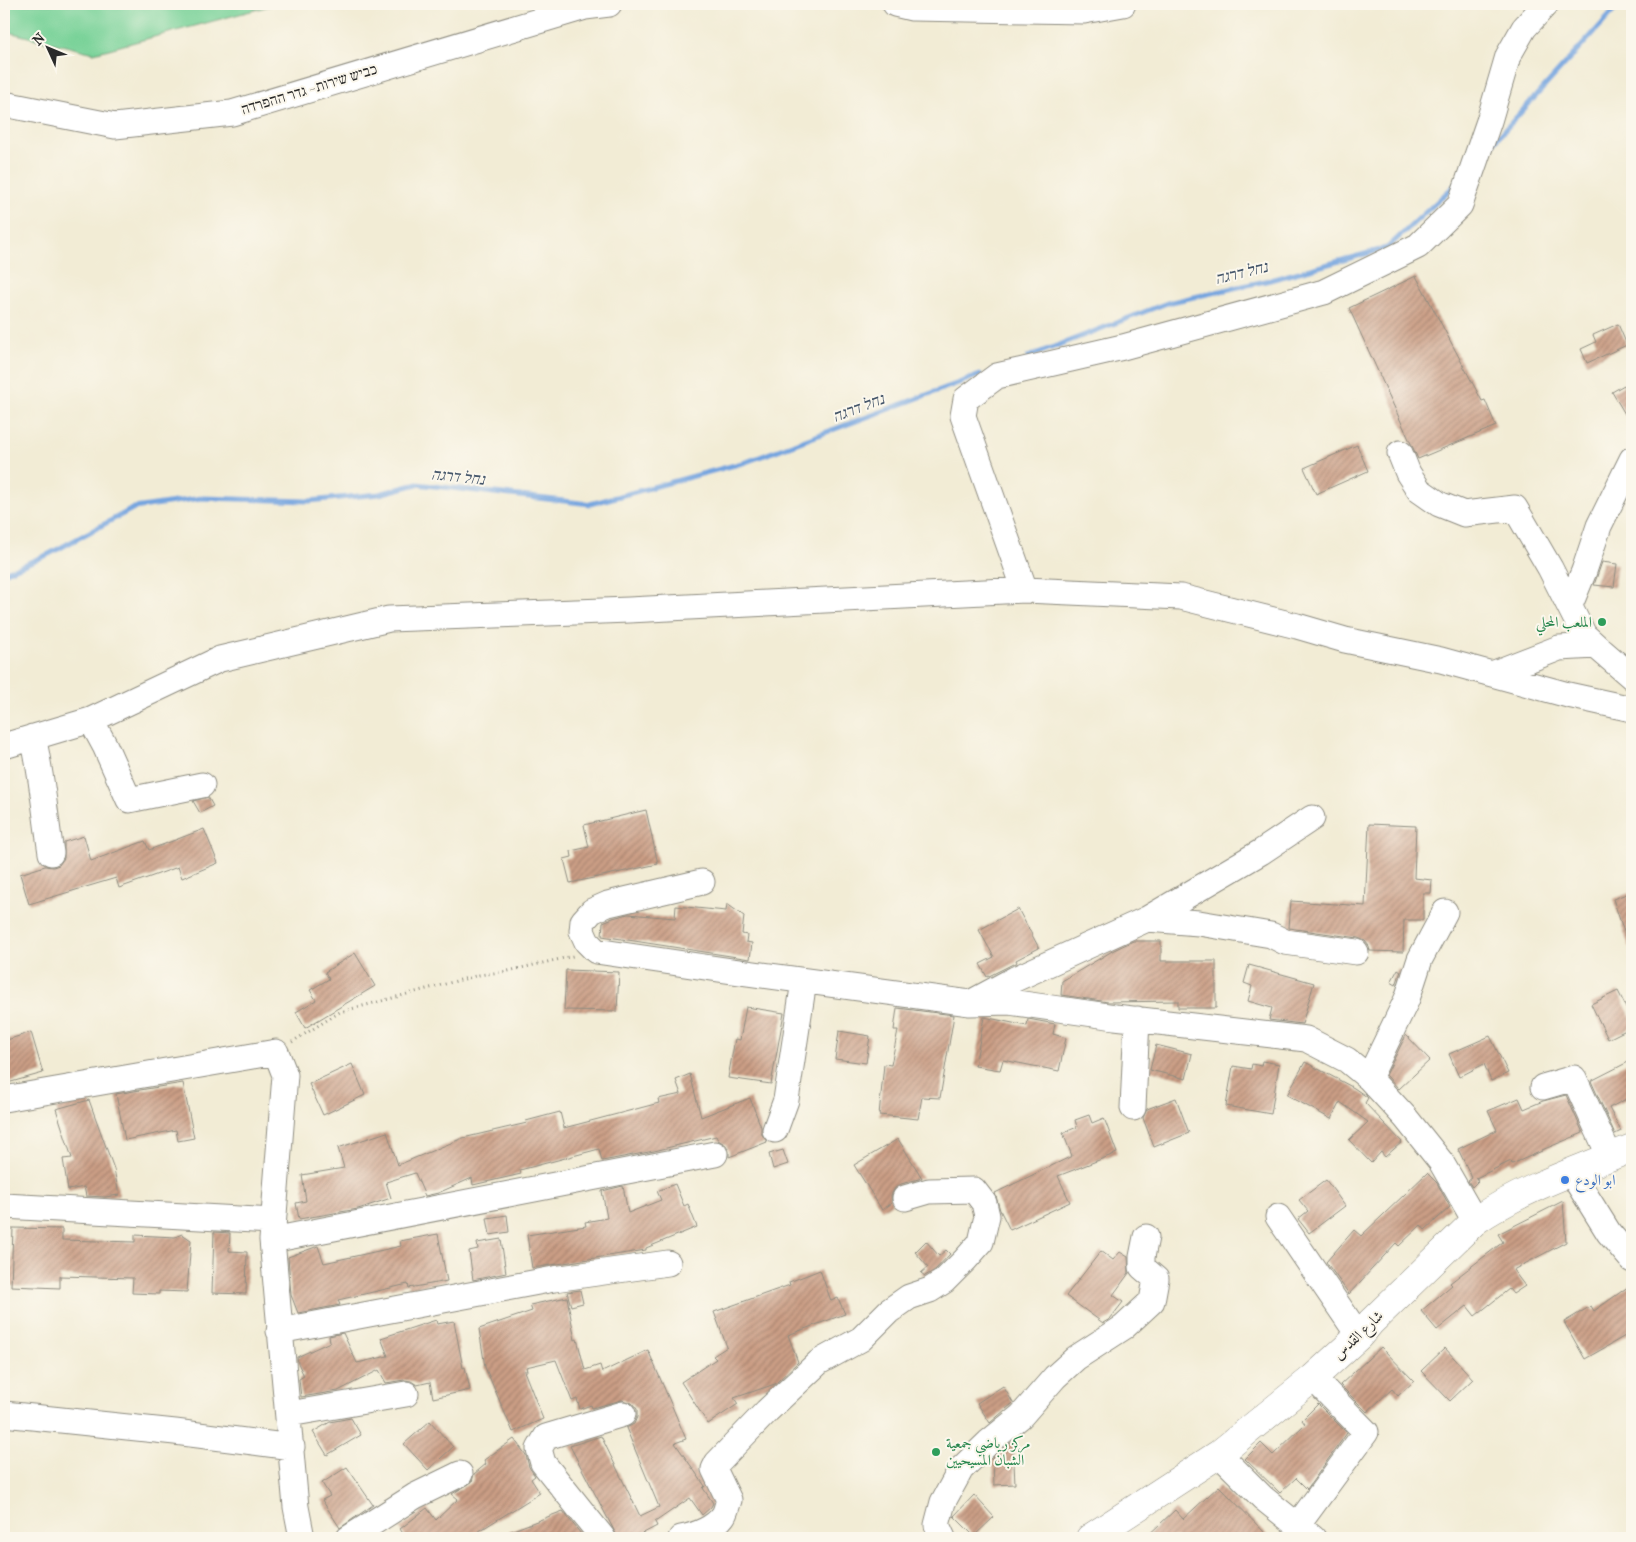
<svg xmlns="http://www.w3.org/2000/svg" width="1636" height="1542" viewBox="0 0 1636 1542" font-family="'IM FELL French Canon',Amiri,'Frank Ruhl Libre',serif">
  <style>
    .grass { fill: #78d298; stroke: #527e62 }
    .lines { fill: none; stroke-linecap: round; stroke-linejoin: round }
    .stream { stroke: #76a5df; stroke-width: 5 }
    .building { fill: url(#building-hatch) }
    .minor-casing { stroke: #8e8c80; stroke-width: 27 }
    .major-casing { stroke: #8e8c80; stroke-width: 29 }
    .path { stroke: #8e8c80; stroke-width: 3; stroke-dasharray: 1 4; stroke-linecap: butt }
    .minor { stroke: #fff; stroke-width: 25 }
    .major { stroke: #fff; stroke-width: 28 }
    .leisure-dot { fill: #2e9e5b; stroke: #fbf7ec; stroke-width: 2 }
    .shop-dot { fill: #3f7fe0; stroke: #fbf7ec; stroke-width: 2 }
    .labels { text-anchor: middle; stroke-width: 4; stroke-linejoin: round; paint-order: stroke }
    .street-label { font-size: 15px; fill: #2b2b2b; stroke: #fbf7ec }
    .leisure-label { font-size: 15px; fill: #27864d; stroke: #fbf7ec; text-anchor: end }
    .shop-label { font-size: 15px; fill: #366cbe; stroke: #fbf7ec; text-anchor: start }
    .water-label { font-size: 16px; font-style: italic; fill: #45566a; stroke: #fbf7ec }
  </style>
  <defs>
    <pattern id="building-hatch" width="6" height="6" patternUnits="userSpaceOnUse" patternTransform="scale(1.25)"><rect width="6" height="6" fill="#cb9e85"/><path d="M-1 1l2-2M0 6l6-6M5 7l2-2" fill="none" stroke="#a5816d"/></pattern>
  </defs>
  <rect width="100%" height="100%" fill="#fbf7ec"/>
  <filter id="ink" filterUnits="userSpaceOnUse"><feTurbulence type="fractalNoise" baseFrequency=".02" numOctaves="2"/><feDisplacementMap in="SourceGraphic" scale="10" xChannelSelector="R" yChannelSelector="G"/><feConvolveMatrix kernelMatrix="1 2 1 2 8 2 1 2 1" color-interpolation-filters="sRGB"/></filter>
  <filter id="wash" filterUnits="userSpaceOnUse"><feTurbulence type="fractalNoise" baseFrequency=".0096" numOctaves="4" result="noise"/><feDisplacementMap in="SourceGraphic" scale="20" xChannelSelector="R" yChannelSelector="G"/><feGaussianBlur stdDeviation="1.12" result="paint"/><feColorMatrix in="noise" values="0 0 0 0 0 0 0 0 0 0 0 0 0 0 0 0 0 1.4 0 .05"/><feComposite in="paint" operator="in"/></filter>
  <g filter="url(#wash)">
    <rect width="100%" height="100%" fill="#f2ecd5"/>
    <!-- grass -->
    <path class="grass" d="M4,4H277L94,53L4,31Z"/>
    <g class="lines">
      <!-- stream -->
      <path class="stream" d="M1491,145L1620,4
        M1028,357L1167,303L1270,280L1387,248L1457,183
        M4,573L49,554L134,508L202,498L309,501L379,494L417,484L590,504L746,462L980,375"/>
    </g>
    <g id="blocks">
      <!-- building -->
      <path class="building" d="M1416,276L1482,401L1485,400L1496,426L1418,459L1349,308Z
        M1618,324L1627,345L1587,363L1581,349L1596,342L1593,335Z
        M1624,385L1632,399V426L1612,392Z
        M1357,445L1368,471L1316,494L1304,468Z
        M1602,562L1617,564L1614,587L1594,585Z
        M208,797L213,806L200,813L193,801Z
        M646,810L658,864L570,883L564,859L572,857L571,851L589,847L584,825Z
        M1369,824L1416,826L1414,878L1432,880L1431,893H1423V920H1404L1403,952L1370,951L1369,946L1365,941L1358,938L1289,928L1291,901L1365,906Z
        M204,829L218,863L182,878L178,867L119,888L116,878L29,904L20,874L45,866L53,867L59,865L64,858V842L84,836L91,861L145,841L149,850Z
        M1632,892V950H1630L1613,899Z
        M727,904L744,916L742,934L747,935L746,942L752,943L750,959L602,936L603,922L613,918L628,914L675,918L676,906L726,911Z
        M1018,909L1039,948L1016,960L1017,962L987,977L980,964L994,957L979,930Z
        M1133,941H1161V961H1216V1008H1178V1001L1108,1002L1061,995L1062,981L1114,950Z
        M355,953L375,986L305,1028L296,1012L316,1000L310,990L329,979L325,972Z
        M1249,965L1314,983L1302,1024L1269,1020L1272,1008L1248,1001L1252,986L1244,983Z
        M1398,969L1401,971L1396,985L1391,982Z
        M566,970L619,972L617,1011L564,1010Z
        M1618,991L1632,1019V1027L1608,1039L1591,1004Z
        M746,1007L784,1013L771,1084L728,1078L735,1039L740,1040Z
        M897,1008L954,1015L940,1098L922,1097L918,1119L879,1115L884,1064L891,1065L898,1030H894Z
        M984,1017L1027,1026L1028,1019L1055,1024L1053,1034L1066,1038L1059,1071L1003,1060L1000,1070L975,1066Z
        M839,1031L870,1036L866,1063L835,1059Z
        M31,1032L43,1073L4,1084V1041Z
        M1406,1035L1430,1060L1399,1089L1386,1075Z
        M1490,1036L1508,1073L1491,1081L1484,1064L1459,1077L1449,1054Z
        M1156,1045L1192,1054L1186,1079L1150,1070Z
        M1632,1060V1096L1609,1108L1621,1131L1615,1134L1591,1081Z
        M1262,1061L1279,1064L1271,1114L1226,1106L1233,1066L1251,1069L1252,1064L1261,1066Z
        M1305,1062L1354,1088L1367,1097L1368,1098L1365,1103L1402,1142L1385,1157L1381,1152L1371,1163L1349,1140L1368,1122L1340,1102L1331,1119L1287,1095Z
        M352,1064L365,1095L323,1115L309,1084Z
        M690,1074L701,1117L750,1098L761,1127V1133L767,1142L729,1157V1151L726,1145L718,1140L716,1136L654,1151L602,1161L599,1149L520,1170L521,1174L473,1185L472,1178L438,1193L425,1196L415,1173L386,1182L391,1198L358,1209L299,1219L296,1203L306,1201L302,1175L344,1168L338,1148L387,1132L398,1165L463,1138L527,1123L526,1121L560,1112L564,1128L659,1103L658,1099L681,1094L676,1080Z
        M183,1083L194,1138L178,1141L176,1130L125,1140L116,1094Z
        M1566,1095L1583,1133L1542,1150V1151L1512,1164L1511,1161L1476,1178L1478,1181L1472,1187L1468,1181L1472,1178L1458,1149L1497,1130L1488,1111L1519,1098L1524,1109L1543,1101Z
        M1176,1098L1189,1133L1154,1147L1143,1118L1147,1109Z
        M89,1100L114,1169L119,1195L105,1197L86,1196L84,1187L68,1190L63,1159L72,1158L56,1109Z
        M1089,1115L1092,1123L1104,1118L1117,1153L1058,1176L1070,1202L1010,1230L1000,1210L995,1193L1072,1156L1063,1133L1077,1127L1075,1120Z
        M898,1139L922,1178L901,1184L895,1188L891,1195L892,1203L882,1210L854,1165Z
        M783,1150L788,1164L773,1169L769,1154Z
        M1427,1173L1437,1183L1450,1207L1425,1230L1421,1225L1399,1246L1396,1243L1349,1294L1326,1262L1354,1230L1361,1236Z
        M1326,1180L1345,1206L1309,1233L1298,1219L1308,1211L1299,1200Z
        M675,1184L684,1206L688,1204L697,1227L646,1248V1250L532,1268L527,1235L586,1226L585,1222L607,1218L602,1191L623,1186L628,1213L661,1200L657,1191Z
        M1563,1201L1566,1242L1513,1270L1525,1286L1513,1294L1509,1289L1475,1316L1467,1306L1437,1330L1421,1311L1452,1285L1450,1283L1503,1242L1498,1234Z
        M507,1215L509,1232L490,1235L487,1218Z
        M13,1228L62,1229V1240L135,1242V1235L175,1237L182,1234L191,1240L187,1292L159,1291V1294L132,1293L133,1278L60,1276V1288L11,1286Z
        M214,1232L230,1233L229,1251L247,1252L246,1294L212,1293Z
        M438,1234L447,1281L409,1288L408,1284L338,1300L340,1305L298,1313L291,1295L288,1257L318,1246L324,1263L401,1246L400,1241Z
        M501,1239L506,1273L473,1280L469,1251L478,1249L477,1243Z
        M926,1241L939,1256L946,1250L950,1254L935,1270L925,1276L921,1273L928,1267L915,1252Z
        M1101,1251L1113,1260L1120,1252L1128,1257L1129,1273L1113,1295L1123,1302L1110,1319L1103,1323L1066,1296Z
        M820,1270L831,1301L838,1298L845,1314L788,1335L798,1362L775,1384L734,1398L738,1404L708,1424L681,1382L716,1359L713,1356L727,1347L714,1312L790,1285L789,1282Z
        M1632,1284V1332L1585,1359L1564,1322L1591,1306L1594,1311Z
        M580,1290L583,1303L571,1306L567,1292Z
        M567,1297L575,1340L577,1339L585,1370L600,1365L602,1372L648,1350L686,1439L675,1443L705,1486L703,1488L713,1503L711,1507L702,1515L690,1498L655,1522L657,1526L634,1538H618L570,1446L601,1436L640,1516L659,1507L626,1428L634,1424L637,1417V1409L632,1403L622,1400L592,1408L591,1405L580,1409L577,1399L572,1401L556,1360L526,1367L527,1371H524L543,1419L513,1432L485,1367L479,1329L532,1311L530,1305Z
        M436,1320L437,1324L454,1321L463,1368L465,1367L470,1390L433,1398L430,1382L417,1385L411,1381L404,1380L386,1383L379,1370L338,1391L301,1397L299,1379L304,1376L298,1363L297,1357L330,1342L329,1336L343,1333L357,1363L388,1356L381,1338Z
        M1381,1347L1414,1381L1398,1396L1392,1389L1367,1412L1340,1385Z
        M1445,1348L1473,1379L1450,1401L1421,1371Z
        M1003,1386L1013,1403L990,1423L977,1403Z
        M1318,1404L1347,1433L1307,1489L1296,1478L1280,1493L1245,1459L1261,1443L1273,1455L1305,1424L1302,1420Z
        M351,1418L361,1435L327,1455L313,1432L330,1422Z
        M430,1421L453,1447L428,1470L404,1444Z
        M514,1439L526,1455L529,1467L535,1476L531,1479L540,1493L468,1538H406L400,1529L427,1508L436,1520L458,1499L452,1494L472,1482L474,1474L486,1464L484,1460Z
        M1010,1443H1013L1015,1484L994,1485L993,1458Z
        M347,1467L373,1505L340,1528L322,1500L330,1496L322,1483Z
        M1219,1486L1270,1538H1145L1175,1510L1183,1519Z
        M974,1495L994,1517L974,1536L954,1516Z
        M563,1511L584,1538H495V1537Z"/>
    </g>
  </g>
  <g filter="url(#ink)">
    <use href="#blocks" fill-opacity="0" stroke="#8e8c80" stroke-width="1"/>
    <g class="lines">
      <defs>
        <path id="minor" d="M895,4L912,8L1084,11L1123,4
          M4,104L115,126L232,113L585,7L609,4
          M1400,453L1408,473L1419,490L1439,504L1464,514L1515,508L1550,568L1584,635L1596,646
          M1025,590L963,416L966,399L997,376L1123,347L1324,292L1418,246L1460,205L1489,121L1508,56L1524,28L1546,4
          M1570,605L1584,571L1599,526L1632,459
          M1492,674L1559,648L1596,646L1632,677
          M91,720L105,746L129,800L202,785
          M33,737C42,775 45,814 51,853
          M4,746L91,720L220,659L389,619L629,610L1025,590L1181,597L1297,626L1345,640L1441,660L1568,695L1632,709
          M702,882L608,904L592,911L583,921L582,931L587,942L596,951L725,970L970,1003L1009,1002L1115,1017L1306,1039L1347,1060L1369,1078L1405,1117L1441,1162L1475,1221
          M1147,919L1261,852L1312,818
          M974,1001L1015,979L1147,919L1199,923L1271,935L1285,942L1356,952
          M1369,1078L1407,999L1420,959L1445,912
          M1543,1087L1574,1078L1610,1157
          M4,1099L276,1052L285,1075L272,1240L296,1507L302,1538
          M1133,1108L1137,1019
          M775,1130L786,1100L804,981
          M1571,1172L1609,1233L1632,1260
          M4,1206L273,1221
          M1278,1217L1359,1336
          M272,1240L715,1154
          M279,1331L554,1279L668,1263
          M4,1414L175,1432L292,1447
          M289,1414L406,1394
          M1219,1454L1263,1498L1313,1538
          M1297,1526L1366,1432L1313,1378
          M349,1538L415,1496L460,1474
          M603,1538L543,1463L539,1449L546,1437L623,1414
          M681,1538C696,1535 713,1529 723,1516C726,1512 727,1505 729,1500L714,1469L717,1463L767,1411L819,1362L861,1339L889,1311L909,1297L930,1290L944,1281L965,1260L981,1242L987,1216L984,1203L974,1190L929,1191L905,1198
          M943,1538L937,1525L943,1502L961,1469L989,1442L1021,1416L1055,1377L1076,1358L1124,1327L1152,1301L1156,1279L1142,1267V1257L1146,1237"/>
        <path id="major" d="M1090,1538L1219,1454L1313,1378L1359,1336L1371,1322L1475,1221C1523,1188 1578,1170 1632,1148"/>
      </defs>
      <!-- minor casing -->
      <use href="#minor" class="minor-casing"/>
      <!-- major casing -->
      <use href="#major" class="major-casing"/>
      <!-- path -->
      <path class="path" d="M292,1042L340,1012L479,975L508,971L573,956"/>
      <!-- minor -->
      <use href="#minor" class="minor"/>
      <!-- major -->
      <use href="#major" class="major"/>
    </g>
  </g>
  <!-- markers -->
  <g class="leisure-dot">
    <circle cx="1602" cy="622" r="5"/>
    <circle cx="936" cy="1452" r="5"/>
  </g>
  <circle class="shop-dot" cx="1565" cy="1180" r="5"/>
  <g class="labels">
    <!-- street labels -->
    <g class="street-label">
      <text transform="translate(309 89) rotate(-17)" y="5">כביש שירות - גדר ההפרדה</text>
      <text transform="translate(1358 1335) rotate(-44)" y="5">شارع القدس</text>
    </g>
    <!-- leisure labels -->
    <g class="leisure-label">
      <text x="1592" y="627">الملعب المحلي</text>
      <text x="946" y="1448" text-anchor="start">مركز رياضي جمعية<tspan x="946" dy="17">الشبان المسيحيين</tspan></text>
    </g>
    <!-- shop labels -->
    <g class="shop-label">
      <text x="1575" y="1185">ابو الودع</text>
    </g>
    <!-- water labels -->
    <g class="water-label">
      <text transform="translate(1241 272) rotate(-14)" y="6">נחל דרגה</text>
      <text transform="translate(858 407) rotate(-21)" y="6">נחל דרגה</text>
      <text transform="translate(458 476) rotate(6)" y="6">נחל דרגה</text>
    </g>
  </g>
  <!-- margin -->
  <rect width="1636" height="1542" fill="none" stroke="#fbf7ec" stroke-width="20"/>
  <!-- north arrow -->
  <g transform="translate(48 48) rotate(314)" stroke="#fbf7ec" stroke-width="4" paint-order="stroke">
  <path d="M0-4L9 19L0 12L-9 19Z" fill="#2b2b2b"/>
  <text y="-8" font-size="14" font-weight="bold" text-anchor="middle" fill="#2b2b2b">N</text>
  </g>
</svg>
